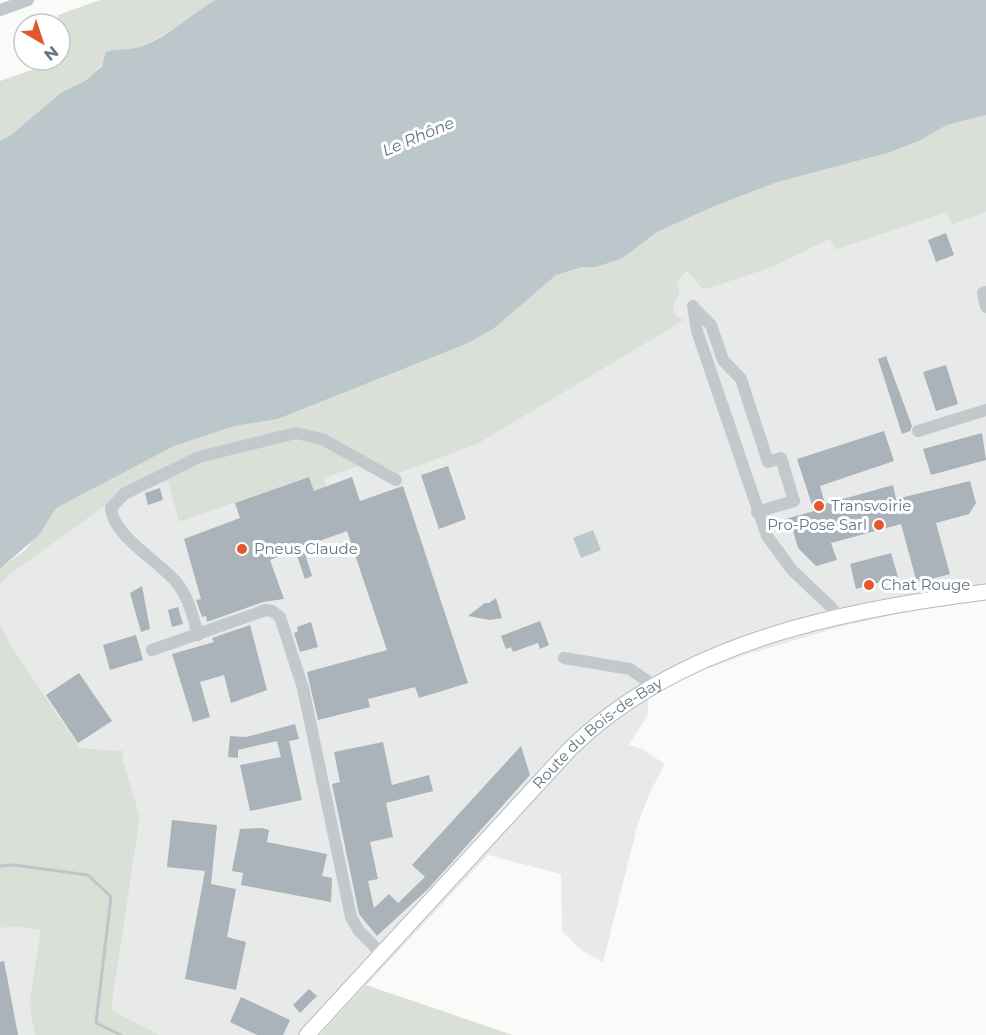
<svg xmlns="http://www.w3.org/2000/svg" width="986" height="1035" viewBox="0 0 986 1035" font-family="Montserrat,sans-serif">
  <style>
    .built { fill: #e8e9e9 }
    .green { fill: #dadfd7 }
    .water { fill: #bbc7cb }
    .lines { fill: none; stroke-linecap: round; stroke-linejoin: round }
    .stream { stroke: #bbc7cb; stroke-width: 3 }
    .building { fill: #aab3b9 }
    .major-casing { stroke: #b5babe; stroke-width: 17 }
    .minor { stroke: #c3c8cc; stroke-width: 12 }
    .major { stroke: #fff; stroke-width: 15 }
    .poi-dot { fill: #e4572e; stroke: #fff; stroke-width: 2 }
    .labels { text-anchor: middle; stroke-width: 6; stroke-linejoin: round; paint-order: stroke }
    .poi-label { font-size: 15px; fill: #657683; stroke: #fff; text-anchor: start }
    .street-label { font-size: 15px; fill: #657683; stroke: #fff }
    .water-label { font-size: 16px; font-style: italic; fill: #60757c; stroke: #fff }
  </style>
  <rect width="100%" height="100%" fill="#fafaf8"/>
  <!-- built -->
  <path class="built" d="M947,212L952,225L986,212V600L906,612L839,627L745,655L685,677L648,698V714L629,745L642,749L665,764L649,794L638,824L603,962L581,950L562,931L561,874L488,855L320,1035H160L111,1010L140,819L122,756L124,751L80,748L13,649L0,623V585L9,575L102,508L156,482H168L179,522L309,477L314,491L324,478L374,461L683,321L676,316L673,308L680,291L677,281L687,271L703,290L789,259L830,239L835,250Z
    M16,927L42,930L29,1004L35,1035H0V928Z"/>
  <!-- green -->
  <path class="green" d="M100,0H215L191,19L144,46L106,61L85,81L62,92L12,134L0,141V81L60,60L68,55L58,15Z
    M986,115V212L952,225L947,212L835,250L830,239L772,267L703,290L687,271L677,281L680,291L673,307L676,316L684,320L477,444L396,474L374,461L324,478L326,487L314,491L309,477L179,522L168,482H156L102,508L9,575L0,585V569L26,549L46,522L41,506L116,476L174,446L235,426L278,419L466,344L497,266L623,258L657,232L715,206L778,182L891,152L919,141L947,125Z
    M0,623L13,649L80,748L124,751L122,756L140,818L111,1010L160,1035H35L29,1004L41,930L16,927L0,928Z
    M366,985L507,1033L513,1035H320Z"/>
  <!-- water -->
  <path class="water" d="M215,0H986V115L947,125L919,141L891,152L778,182L715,206L657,232L623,258L596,267H582L556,275L493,329L466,344L278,419L235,426L174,446L56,508L39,535L0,569V141L12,134L62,92L85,81L102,66L106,52C119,48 130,51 143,46C170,35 191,15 215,0Z
    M593,530L601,550L581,558L573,538Z"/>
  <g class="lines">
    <!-- stream -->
    <path class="stream" d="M0,866L14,865L88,875L111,897L96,1023L121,1035"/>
  </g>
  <!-- building -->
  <path class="building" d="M946,233L954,255L936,262L928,240Z
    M886,356L912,426L910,431L902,434L878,359Z
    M946,365L958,404L936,411L923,372Z
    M884,431L894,461L820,486L825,504L893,485L896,499L970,481L976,503L969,514L936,523L950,574L917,583L901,524L831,543L837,560L816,566L798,548L792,527L777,531L775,522L814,511L797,459Z
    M982,433L986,460L931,475L923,449Z
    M448,466L466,519L439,529L421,475Z
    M309,477L314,491L352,477L360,501L403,486L468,683L419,698L415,687L368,699L370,707L318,720L307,672L387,650L347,531L303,547L312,576L305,579L295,550L270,560L284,599L263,602L207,622L206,616L202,617L196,600L201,599L184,539L240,518L235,503Z
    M160,488L163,500L148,505L145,493Z
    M891,553L898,577L856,589L850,564Z
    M142,586L150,629L141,632L130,593Z
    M496,598L502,618L490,620L468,616L485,603H489Z
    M178,607L183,624L172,627L168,610Z
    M540,621L549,645L540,649L538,643L513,652L511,647L506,649L501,636Z
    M311,622L318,647L300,652L294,633L298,631L297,627Z
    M250,625L267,690L231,703L224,675L200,682L210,717L193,722L172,654L214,642L212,638Z
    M136,635L143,660L110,670L103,645Z
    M79,673L112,721L78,743L46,695Z
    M295,724L299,739L289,741L302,800L250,811L240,765L281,757L277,741L238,750V758L228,757L230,736L246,737Z
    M383,742L392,785L429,775L433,791L386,803L393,837L370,842L378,879L368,881L374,908L389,894L398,903L425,877L412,865L521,746L530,775L428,889L377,936L359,914L332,784L340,782L334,752Z
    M172,820L217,825L211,884L236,889L227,937L246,942L236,990L185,979L205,871L167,867Z
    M262,828L269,830L267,842L327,854L322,876L332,878L331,902L241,885L243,873L232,871L240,829Z
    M4,961L18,1035H0V962Z
    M309,989L317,996L300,1013L293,1005Z
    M241,997L290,1020L283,1035H257L230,1022Z"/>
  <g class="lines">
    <defs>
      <g id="major">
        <path id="s1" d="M307,1035L570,749C678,643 840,610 986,592"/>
      </g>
    </defs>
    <!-- major casing -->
    <use href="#major" class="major-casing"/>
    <!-- minor -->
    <path class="minor" d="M0,10L28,0
      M986,292L983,293L986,307
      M693,306L697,331L767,536L792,570L830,606L840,618
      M693,307L711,325L723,360L741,379L768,462L781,458L794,501L757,512
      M918,431L986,410
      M198,635C193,617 189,598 177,583C160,562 112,535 111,508L124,494L199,457L296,433L322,439L396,480
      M152,650L266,610L272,611L280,617L303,688L351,917L359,931L382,954
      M564,658L630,669L653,685"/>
    <!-- major -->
    <use href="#major" class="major"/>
  </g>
  <!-- markers -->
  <g class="poi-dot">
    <circle cx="819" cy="506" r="6"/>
    <circle cx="879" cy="525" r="6"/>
    <circle cx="242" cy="549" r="6"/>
    <circle cx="869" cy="585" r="6"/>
  </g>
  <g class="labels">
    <!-- poi labels -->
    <g class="poi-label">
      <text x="831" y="511">Transvoirie</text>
      <text x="867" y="530" text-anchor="end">Pro-Pose Sarl</text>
      <text x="254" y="554">Pneus Claude</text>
      <text x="881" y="590">Chat Rouge</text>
    </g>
    <!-- street labels -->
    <g class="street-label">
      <text dy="5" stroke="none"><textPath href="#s1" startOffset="420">Route du Bois-de-Bay</textPath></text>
    </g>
    <!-- water labels -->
    <g class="water-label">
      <text transform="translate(418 136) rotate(-23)" y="6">Le Rhône</text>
    </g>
  </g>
  <!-- north arrow -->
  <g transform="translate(42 42) rotate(141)"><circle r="28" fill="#ffffff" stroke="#c1c8cd" stroke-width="1.5"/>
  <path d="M0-4.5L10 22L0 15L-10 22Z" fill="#e4572e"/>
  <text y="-9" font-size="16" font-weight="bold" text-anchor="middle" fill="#657683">N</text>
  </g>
</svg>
